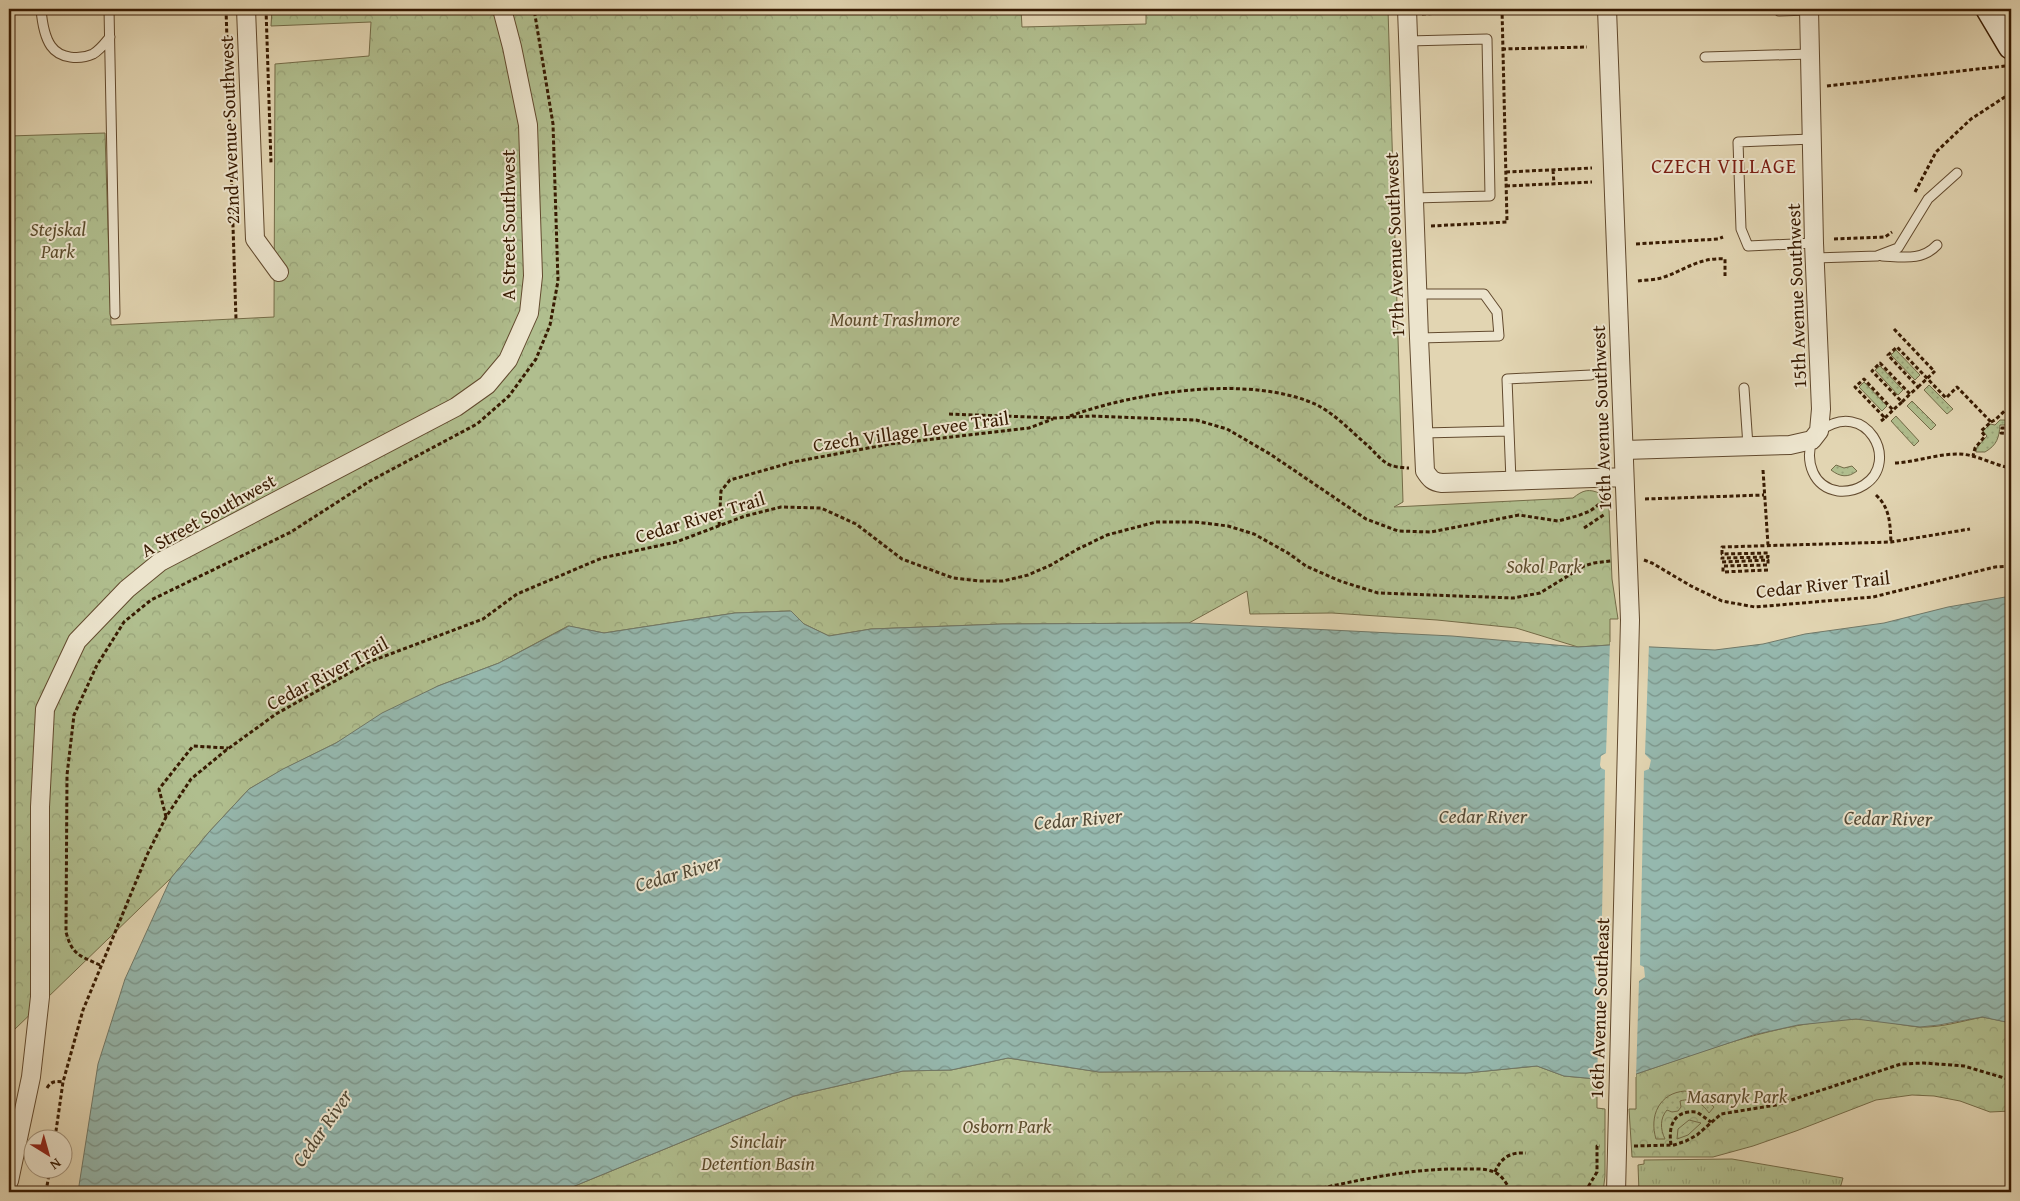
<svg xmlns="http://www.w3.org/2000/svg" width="2020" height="1201" viewBox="0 0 2020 1201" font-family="'Gentium Book Plus',serif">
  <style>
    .grass { fill: url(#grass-tufts); stroke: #746c48 }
    .park { fill: url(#park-crowns); stroke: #746c48 }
    .garden { fill: url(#garden-dots); stroke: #746c48 }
    .water { fill: url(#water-waves); stroke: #707969 }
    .pier { fill: #e2d5b2 }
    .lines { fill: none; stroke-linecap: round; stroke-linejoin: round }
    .lane-casing { stroke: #624a2e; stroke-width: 11 }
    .street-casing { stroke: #624a2e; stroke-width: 20 }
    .secondary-casing { stroke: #381b02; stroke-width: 28 }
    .path { stroke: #381b02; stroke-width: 3; stroke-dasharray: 4 2.5; stroke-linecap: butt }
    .lane { stroke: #ece4cd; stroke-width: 9 }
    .street { stroke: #ece4cd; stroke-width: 18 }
    .secondary { stroke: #ece4cd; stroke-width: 25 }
    .labels { text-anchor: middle; stroke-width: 4; stroke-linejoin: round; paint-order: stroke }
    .street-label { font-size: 19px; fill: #381b02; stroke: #ece4cd }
    .park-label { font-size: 19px; font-style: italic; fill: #5c4c2c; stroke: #ece4cd }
    .neighbourhood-label { font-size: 20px; letter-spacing: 1px; fill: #7a1f14; stroke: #ece4cd }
    .water-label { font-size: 20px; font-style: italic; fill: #544a36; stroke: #ece4cd }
  </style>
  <defs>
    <pattern id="grass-tufts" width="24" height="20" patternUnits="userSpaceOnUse" patternTransform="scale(1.25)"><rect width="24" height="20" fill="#b0be8e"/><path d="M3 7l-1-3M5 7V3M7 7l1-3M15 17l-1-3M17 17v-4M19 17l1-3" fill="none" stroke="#98a379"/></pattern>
    <pattern id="park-crowns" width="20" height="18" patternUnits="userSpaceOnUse" patternTransform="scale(1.25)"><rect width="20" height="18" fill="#b0be8e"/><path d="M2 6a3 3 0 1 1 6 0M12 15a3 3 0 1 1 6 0" fill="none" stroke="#98a379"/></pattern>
    <pattern id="garden-dots" width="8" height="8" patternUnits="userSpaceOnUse" patternTransform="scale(1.25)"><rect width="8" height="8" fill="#b0be8e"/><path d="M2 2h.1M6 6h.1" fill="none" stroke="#98a379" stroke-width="1.8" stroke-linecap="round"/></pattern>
    <pattern id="water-waves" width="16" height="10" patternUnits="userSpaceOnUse" patternTransform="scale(1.25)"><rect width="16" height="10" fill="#95b8ae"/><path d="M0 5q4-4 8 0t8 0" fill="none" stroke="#7b958b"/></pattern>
  </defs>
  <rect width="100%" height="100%" fill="#e2d5b2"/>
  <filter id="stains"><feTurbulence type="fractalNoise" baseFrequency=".004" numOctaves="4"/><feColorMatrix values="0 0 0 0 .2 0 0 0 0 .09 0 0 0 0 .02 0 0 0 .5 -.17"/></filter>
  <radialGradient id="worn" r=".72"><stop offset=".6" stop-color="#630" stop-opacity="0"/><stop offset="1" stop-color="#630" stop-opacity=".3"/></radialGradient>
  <!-- grass -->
  <path class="grass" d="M1732,1159L1843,1178L1839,1192H1639L1638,1165L1644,1164V1160Z"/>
  <!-- park -->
  <path class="park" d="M272,9H1021L1022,27L1146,24V9H1388L1403,502L1394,507L1573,498C1583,490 1589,488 1601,494L1609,509L1612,579L1618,619H1610V645L1578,647L1516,628L1437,620L1332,613L1250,614L1247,591L1189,623L1002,624L871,629L829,636L804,624L790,611L735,613L604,633L568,626L499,663L438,686L336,743L284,769L249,789L209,832L171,878L14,1030L9,1062V130V136L105,133L111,325L274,317L275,64L369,56L371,22L271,26Z
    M1983,1017L2011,1023V1111L1990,1112L1960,1101L1934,1096L1912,1095L1876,1100L1796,1131L1753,1146L1713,1157H1632L1629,1109H1636V1074C1707,1050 1778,1022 1854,1019C1875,1018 1897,1025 1919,1027C1940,1028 1962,1021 1983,1017Z
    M1008,1058L1099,1072L1287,1071L1466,1073L1537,1066L1564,1076L1597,1079V1108L1605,1109V1176L1603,1192H560L794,1096L903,1071L951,1070Z"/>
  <!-- garden -->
  <path class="garden" d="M1896,350L1920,375L1915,380L1891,355Z
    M1880,366L1903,390L1898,395L1875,370Z
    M1864,382L1887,406L1882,411L1859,387Z
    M1929,385L1953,409L1947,414L1924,390Z
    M1912,401L1936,425L1931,430L1907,406Z
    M1896,416L1919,441L1914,446L1891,421Z
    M2000,420H2011V425H2000C1999,438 1997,445 1985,452H1976L1977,447L1987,436L1983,431L1990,424L1995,425Z
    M1836,465L1844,468L1852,466L1857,471C1848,478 1840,477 1831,470Z
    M1685,1091L1702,1096L1714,1107L1709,1113C1702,1103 1693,1097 1680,1101L1681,1107L1678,1111L1672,1112L1667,1110C1660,1118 1660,1129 1665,1139H1656C1649,1116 1659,1093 1685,1091Z
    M1689,1120L1701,1123L1688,1135L1677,1139L1678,1129Z"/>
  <!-- water -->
  <path class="water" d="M2011,596V1023L1982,1017L1939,1025L1920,1027L1856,1019L1798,1025L1753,1035L1636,1074L1597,1079L1564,1076L1537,1066L1466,1073L1287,1071L1099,1072L1008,1058L951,1070L903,1071L794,1096L560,1192H78L98,1064L125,979L171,878L209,832L249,789L283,769L336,743L382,713L438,686L499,663L569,626L604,633L735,613L791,611L804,624L829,636L871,629L1002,624L1189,623L1452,636L1578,647L1610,645L1715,650L1763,644L1805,634L1884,623L1948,607Z"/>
  <!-- pier -->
  <path class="pier" d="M1610,642L1649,644L1645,754L1651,760L1649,769L1644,771L1640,965L1644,967L1645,977L1639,981L1636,1077L1597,1081L1600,980L1596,978L1594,970L1595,967L1601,964L1605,770L1601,768L1600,765L1601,756L1606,753Z"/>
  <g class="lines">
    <defs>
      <path id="lane" d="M41,9C42,21 44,36 51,46C60,59 80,60 93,54C100,50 105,43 110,37
        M109,9L115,314
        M1777,9L1779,11L1809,10
        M1408,41L1487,39L1490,196L1414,198
        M1705,57L1810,54
        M1812,139L1738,142L1741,229L1748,246L1814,243
        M1882,256C1903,257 1922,261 1937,245
        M1815,258L1877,256L1898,248L1928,199L1957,173
        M1417,294H1484L1497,312L1499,336L1419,338
        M1744,388L1748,446
        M1423,433L1509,431
        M1812,440C1805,462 1813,487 1838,491C1848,492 1856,490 1864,485C1901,462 1866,397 1820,431
        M1511,481L1507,379L1591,375"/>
      <path id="street" d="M246,9L255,239L279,272
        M1407,9L1419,338L1425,471C1430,479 1433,482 1442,483L1624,477
        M1607,9L1630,620L1616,1192
        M1624,450L1790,445L1812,440L1819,431L1821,409L1814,243L1809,9
        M9,1181L31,1077L40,997V807L45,709L77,641L127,589L160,562L456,407L487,385L508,360L529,313L533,276L528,125L512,47L502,9"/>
      <path id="secondary" d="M1989,9L2011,46"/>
    </defs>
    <!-- lane casing -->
    <use href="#lane" class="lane-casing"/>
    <!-- street casing -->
    <use href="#street" class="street-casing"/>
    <!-- secondary casing -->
    <use href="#secondary" class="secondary-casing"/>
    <!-- path -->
    <path class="path" d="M226,9L236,319
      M266,9L271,163
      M1422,14L1502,10
      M1502,49L1587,47
      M1827,86L2005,66
      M1553,170L1554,184
      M1506,172L1592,168
      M1506,186L1592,182
      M1915,192L1936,152L1971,119L2011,93
      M1431,226L1507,222L1502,9
      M1834,239L1885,237L1892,232
      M1636,244L1718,239L1723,237
      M1638,281C1645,280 1654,280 1661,278C1684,271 1698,257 1725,259V276
      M1894,329L1934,371
      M1918,387L1935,371
      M1902,402L1910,394
      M949,414L1056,418L1092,416L1196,420L1227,429L1270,454L1366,519L1398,531L1431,532L1519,515L1558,521L1577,516L1590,511L1605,500
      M1070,416C1136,392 1251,374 1317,405C1335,414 1352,432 1367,445C1375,452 1381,461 1390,465C1396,467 1403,468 1409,468
      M1885,418L1893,410
      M1881,421L1885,418L1855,387L1864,379L1893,410L1902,402L1872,371L1880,363L1910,394L1918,387L1888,355L1897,347L1946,398L1957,387L1991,422L1981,431L1985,436L1975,448L1973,456
      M1991,422L1995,420L2011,405
      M2011,428H2002L2001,433L2011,434
      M1895,463C1916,462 1936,454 1958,454C1976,454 1993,465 2011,468
      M1763,470L1768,545
      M1876,495C1890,508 1890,523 1891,542
      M1645,499L1764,495
      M719,526L721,491L730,480L793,462L890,444L1029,428L1053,419
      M1584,528L1605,514
      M1644,560L1652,563L1691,586L1722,601L1755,607L1873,597L1995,567L2011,566
      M1768,570L1723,572V566L1768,565V560L1722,562V558L1768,557V553L1722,554V547L1891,542L1970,529
      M166,817L159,789L193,746L228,748
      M100,965C80,956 72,955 66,932L67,775L74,715L97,665L124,622L151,600L291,532L370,481L477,424L509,396L536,359L550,325L558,281L553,124L534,9
      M47,1088C51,1081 56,1081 63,1082
      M55,1138L63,1082L83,1010L147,855L166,817L191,779L225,751L276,714L369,662L483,619L517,594L602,558L676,542L745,516L781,507L821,508L856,524L902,559L953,578L979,581H1003L1028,575L1051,565L1076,550L1107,535L1156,522H1195L1228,526L1254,534L1288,553L1306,566L1340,581L1378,593L1513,598L1540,593L1584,566L1594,563L1611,561
      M1671,1145C1668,1125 1674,1110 1697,1112L1711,1122
      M1634,1146L1674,1145L1686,1141L1697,1135L1721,1114L1776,1105L1901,1064L1924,1063L1964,1066L2011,1080
      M1495,1172C1501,1157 1511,1152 1526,1153
      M46,1192L50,1168
      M1303,1192C1356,1181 1409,1168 1463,1169C1473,1169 1485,1168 1494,1172C1502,1175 1507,1184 1511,1192
      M1585,1192L1597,1172V1146H1600"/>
    <!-- lane -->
    <use href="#lane" class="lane"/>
    <!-- street -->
    <use href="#street" class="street"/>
    <!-- secondary -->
    <use href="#secondary" class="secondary"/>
  </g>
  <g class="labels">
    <!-- street labels -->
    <g class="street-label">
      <text transform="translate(229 130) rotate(-92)" y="7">22nd Avenue Southwest</text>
      <text transform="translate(508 225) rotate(-90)" y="7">A Street Southwest</text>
      <text transform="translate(1394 245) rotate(-92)" y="7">17th Avenue Southwest</text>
      <text transform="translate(1796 296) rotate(-92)" y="7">15th Avenue Southwest</text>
      <text transform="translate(1601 418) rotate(-92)" y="7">16th Avenue Southwest</text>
      <text transform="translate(911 431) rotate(-8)" y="7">Czech Village Levee Trail</text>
      <text transform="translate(208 515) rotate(-29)" y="7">A Street Southwest</text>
      <text transform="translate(700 517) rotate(-17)" y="7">Cedar River Trail</text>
      <text transform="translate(1823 584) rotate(-6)" y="7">Cedar River Trail</text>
      <text transform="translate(327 673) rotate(-28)" y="7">Cedar River Trail</text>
      <text transform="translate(1599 1008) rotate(-88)" y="7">16th Avenue Southeast</text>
    </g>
    <!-- park labels -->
    <g class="park-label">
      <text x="58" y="236">Stejskal<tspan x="58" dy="22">Park</tspan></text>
      <text x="895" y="326">Mount Trashmore</text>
      <text x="1544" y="573">Sokol Park</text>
      <text x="1737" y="1103">Masaryk Park</text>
      <text x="1007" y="1133">Osborn Park</text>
      <text x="758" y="1148">Sinclair<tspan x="758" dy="22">Detention Basin</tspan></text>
    </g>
    <!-- neighbourhood labels -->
    <g class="neighbourhood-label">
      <text x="1724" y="173">CZECH VILLAGE</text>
    </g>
    <!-- water labels -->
    <g class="water-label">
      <text x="1483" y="823">Cedar River</text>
      <text transform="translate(1888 818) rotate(1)" y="7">Cedar River</text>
      <text transform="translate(1078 819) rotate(-5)" y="7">Cedar River</text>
      <text transform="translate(678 873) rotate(-16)" y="7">Cedar River</text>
      <text transform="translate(322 1128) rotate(-55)" y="7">Cedar River</text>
    </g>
  </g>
  <!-- margin -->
  <rect width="2020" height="1201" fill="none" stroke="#e2d5b2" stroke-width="30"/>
  <rect x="10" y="10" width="2000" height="1181" fill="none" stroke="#381b02" stroke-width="2.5"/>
  <rect x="15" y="15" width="1990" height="1171" fill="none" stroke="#381b02"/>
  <!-- north arrow -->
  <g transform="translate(48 1154) rotate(143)"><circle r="24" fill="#ece4cd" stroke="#a4947c"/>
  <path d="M0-4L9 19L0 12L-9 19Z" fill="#8f2418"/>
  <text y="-8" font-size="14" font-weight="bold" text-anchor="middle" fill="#381b02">N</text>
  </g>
  <rect width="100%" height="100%" filter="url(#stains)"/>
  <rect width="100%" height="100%" fill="url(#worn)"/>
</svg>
